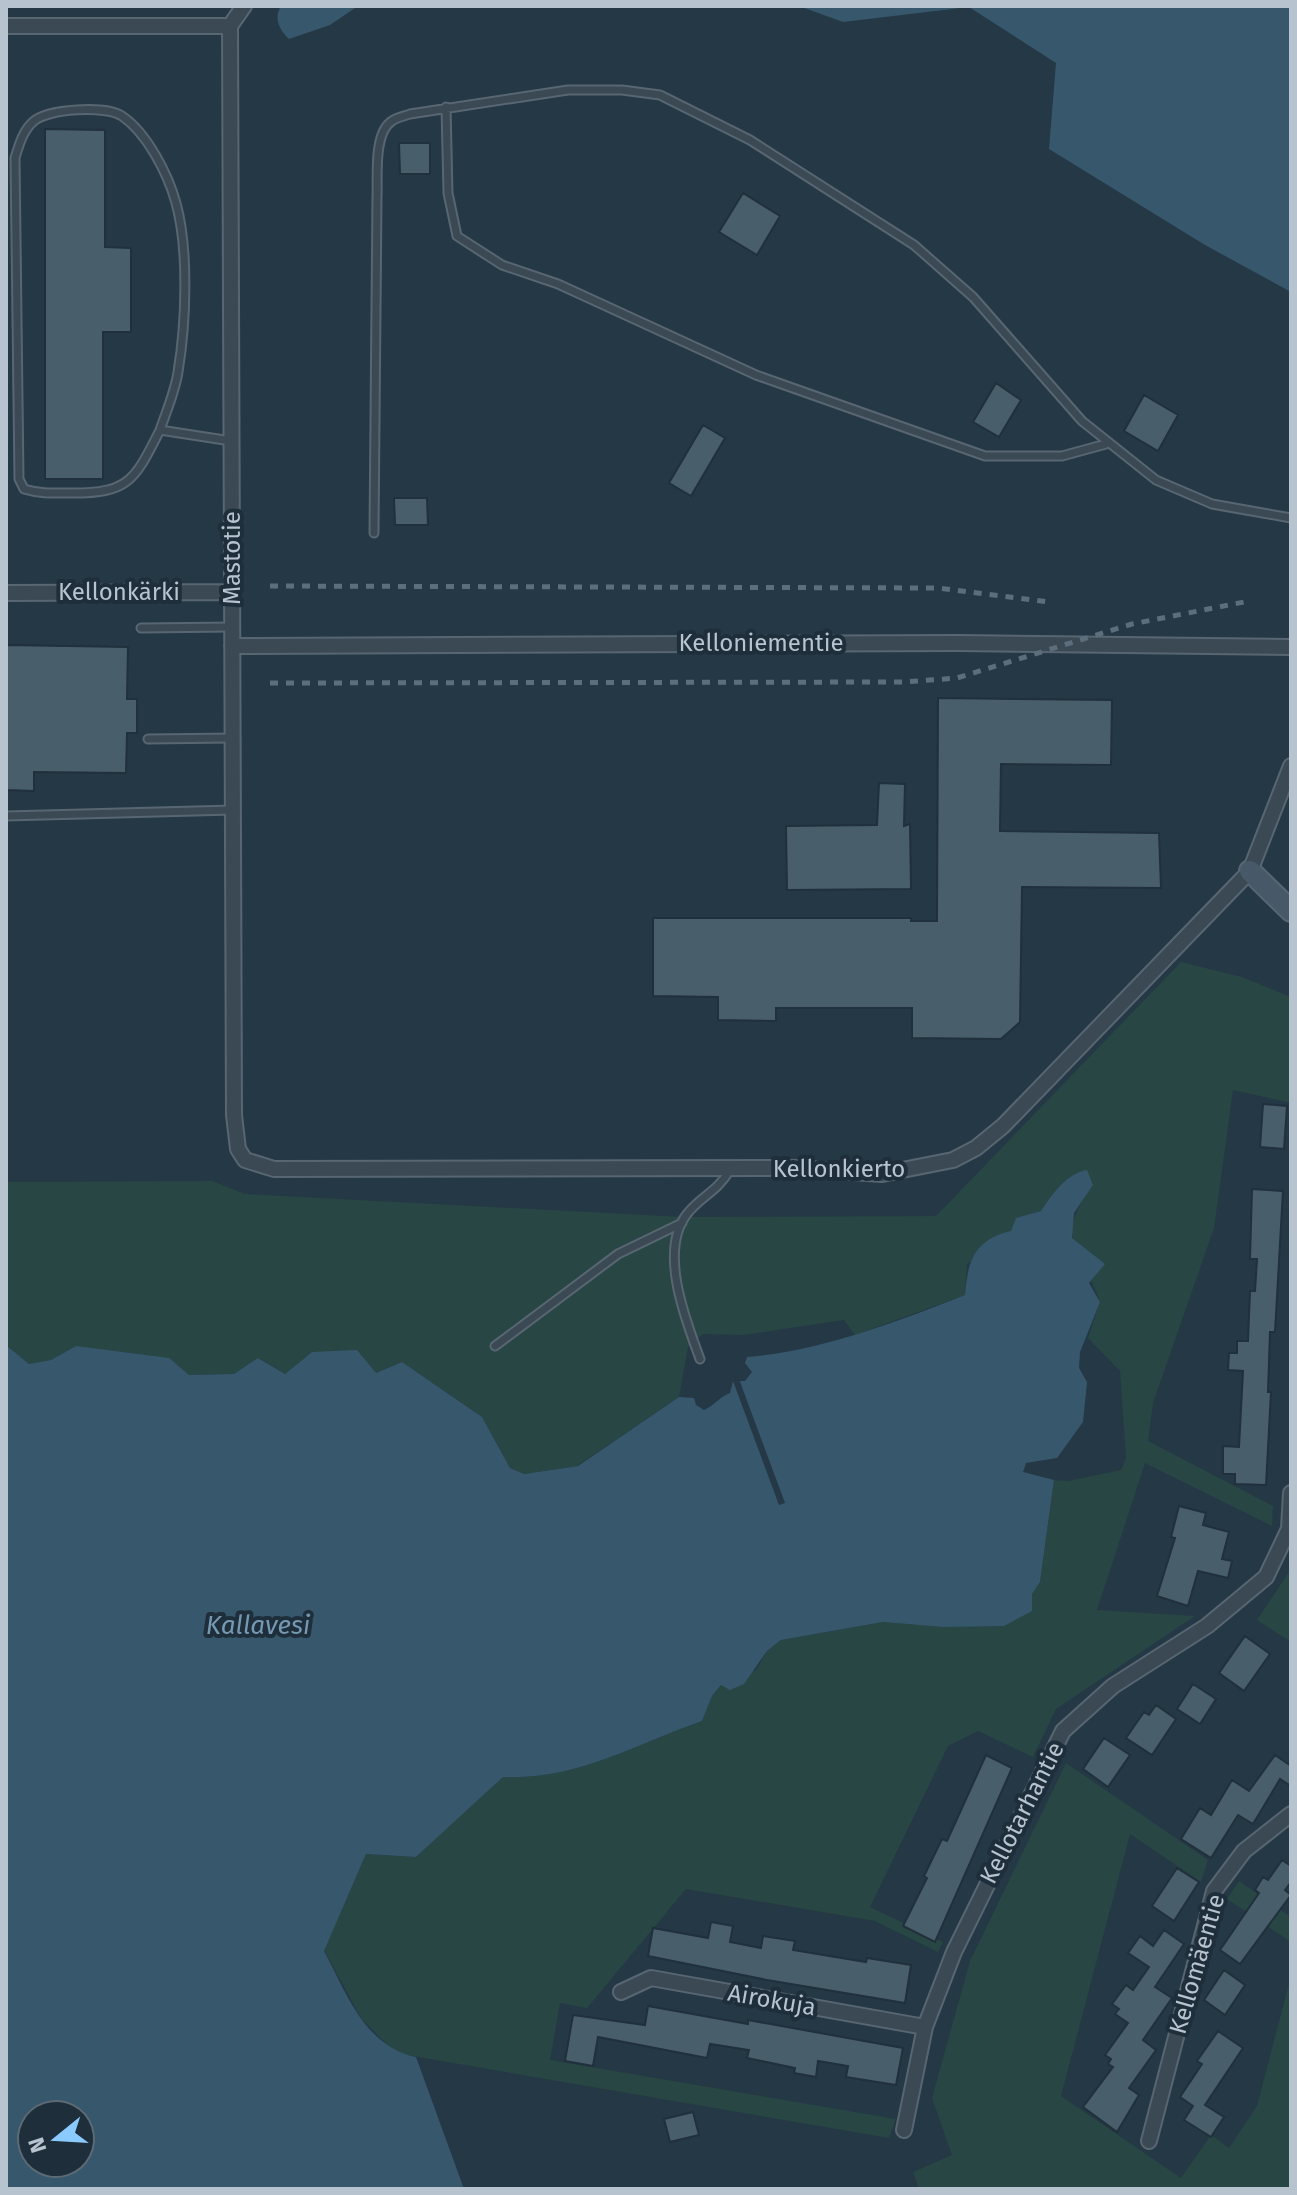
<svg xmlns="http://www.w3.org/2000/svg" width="1297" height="2195" viewBox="0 0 1297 2195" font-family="'Fira Sans',sans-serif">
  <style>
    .green { fill: #274644 }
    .water { fill: #37576d; fill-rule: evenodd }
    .pier { fill: #253845 }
    .building { fill: #495e6b; stroke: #20303c; stroke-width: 2 }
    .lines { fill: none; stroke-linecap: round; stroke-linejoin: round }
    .lane-casing { stroke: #586672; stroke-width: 11 }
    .street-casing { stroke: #586672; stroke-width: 18 }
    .secondary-casing { stroke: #586672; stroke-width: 24 }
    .lane { stroke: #3a4954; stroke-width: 7 }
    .street { stroke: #3a4954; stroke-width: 14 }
    .secondary { stroke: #475968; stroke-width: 20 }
    .rail { stroke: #5c6e7b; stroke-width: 5; stroke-dasharray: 8 8; stroke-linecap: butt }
    .labels { text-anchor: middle; stroke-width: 8; stroke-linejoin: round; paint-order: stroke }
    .street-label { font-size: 24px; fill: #b7c3ce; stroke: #1e2e3a }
    .water-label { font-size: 26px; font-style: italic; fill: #7599b3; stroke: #1e2e3a }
  </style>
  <rect width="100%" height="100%" fill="#253845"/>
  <!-- green -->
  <path class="green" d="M1181,962L1242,977L1291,997V1103L1233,1090L1214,1228L1153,1403L1148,1441L1273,1506L1272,1526L1145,1463L1097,1610L1195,1616L1056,1709L1033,1757L978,1731L948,1746L870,1907L943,1942L938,1952L875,1921L686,1889L587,2008L560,2003L550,2060L896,2119L889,2138L395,2053L361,2018L324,1950L366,1854L416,1857L503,1777C578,1780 633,1745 702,1721L712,1696L721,1685L756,1670L767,1651L781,1640L883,1622L943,1627L1032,1594L1040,1582L1054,1480L1068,1481L1121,1470L1126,1458L1120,1371L1088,1338L1100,1302C1081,1249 1052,1241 1093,1185L1087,1171C1067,1173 1052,1194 1041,1211L1017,1218L1011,1231L967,1264L965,1295L855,1335L844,1320L744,1335L703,1334L688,1347L679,1397L577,1466L524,1474L510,1468L482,1417L402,1362L376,1373L312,1352L285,1374L259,1358L234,1374L189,1375L76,1346L51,1360L29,1364L6,1345V1182L212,1181L245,1194L684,1217L936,1216Z
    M1291,1569V1642L1257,1620Z
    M1066,1763L1208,1860L1201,1882L1130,1834L1061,2096L1181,2178L1211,2135L1229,2148L1257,2106L1291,1976V2189H919L913,2172L952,2155L932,2098L970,1961Z
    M1239,1881L1291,1917V1942L1227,1899Z"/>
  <!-- water -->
  <path class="water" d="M281,6H358L330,25L289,39C280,30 273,19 281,6Z
    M799,6H1291V292L1205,245L1049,149L1056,63L969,7L843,22Z
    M1087,1170L1093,1185L1074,1213L1072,1238L1105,1264L1089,1283L1100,1302L1080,1352L1079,1368L1087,1382L1083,1422L1057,1458L1026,1463L1023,1472L1054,1480L1040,1582L1032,1594V1611L1004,1626L943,1627L883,1622L781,1640L767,1651L744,1684L730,1690L721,1685L712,1696L702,1721C633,1745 578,1780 503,1777L416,1857L366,1854L324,1951C346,1992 365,2047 416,2057L464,2189H6V1345L29,1364L51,1360L76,1346L169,1358L189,1375L234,1374L258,1358L285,1374L312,1352L357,1350L376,1373L402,1362L482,1417L510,1468L524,1474L578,1466L679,1397L694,1398L696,1405L704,1410C715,1405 718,1398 730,1393L733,1381H745L752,1372L745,1363L747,1357C822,1351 896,1322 965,1295C968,1260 974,1240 1011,1231L1016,1218L1041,1211C1052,1194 1067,1173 1087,1170ZM32,2115H80V2163H32Z"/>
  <!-- pier -->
  <path class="pier" d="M739,1379L785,1503L779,1505L733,1381Z"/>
  <!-- building -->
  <path class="building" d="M45,129L105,130V247L131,248V332H103V479H45Z
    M399,143H430V174H400Z
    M743,193L780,216L757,255L719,232Z
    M996,383L1021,400L999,437L973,422Z
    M1144,395L1178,415L1158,451L1124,431Z
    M703,425L725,438L691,496L669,483Z
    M394,498H427L428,525H395Z
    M6,645L128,647L127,699H137V733H127L126,773L34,772V791L6,790Z
    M938,698L1112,700L1111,765L1001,764L1000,831L1159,833L1161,888L1022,887L1020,1022L1001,1039L912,1038V1008H776V1021L718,1020V997L653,996V918H911V921H937Z
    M879,783L905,784L904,826L910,824L911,889L787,890L786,826L877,825Z
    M1263,1104L1287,1106L1284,1149L1260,1147Z
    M1252,1189L1283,1191L1275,1332H1270L1268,1392H1271L1266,1485L1235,1484V1474H1223V1446L1239,1447L1243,1371L1228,1370L1229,1353H1237V1341H1248L1250,1291H1255L1257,1259H1250Z
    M1179,1506L1206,1513L1203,1525L1229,1532L1222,1559L1232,1561L1228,1578L1198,1571L1188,1606L1157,1596L1175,1538L1171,1537Z
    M1245,1636L1270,1654L1244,1691L1219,1673Z
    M1193,1684L1216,1699L1200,1724L1177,1709Z
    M1156,1705L1176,1719L1152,1755L1126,1738L1144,1712L1149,1715Z
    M1104,1738L1130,1755L1108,1787L1083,1769Z
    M986,1755L1012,1768L935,1942L903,1926L927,1878L924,1876L942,1839L947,1841Z
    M1275,1755L1291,1766V1786L1280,1779L1253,1824L1238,1815L1211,1858L1181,1839L1200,1808L1211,1815L1232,1780L1249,1791Z
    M1282,1860L1291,1866V1882L1285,1890L1291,1895L1240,1964L1220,1950L1259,1893L1255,1890L1263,1877L1268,1880Z
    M1177,1868L1199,1882L1174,1921L1152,1906Z
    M711,1922L733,1926L730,1942L761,1948L763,1936L795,1941L793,1950L866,1962L867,1958L911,1965L905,2003L767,1980L648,1956L653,1928L708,1938Z
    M1164,1930L1184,1944L1155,1987L1172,1998L1143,2040L1156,2050L1129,2088L1139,2095L1117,2132L1083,2107L1113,2067L1108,2064L1111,2059L1105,2055L1128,2023L1115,2014L1119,2009L1112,2004L1126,1985L1133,1990L1149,1967L1128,1953L1140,1936L1153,1946Z
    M1224,1970L1245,1985L1225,2015L1204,2000Z
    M648,2006L748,2024V2020L903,2048L896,2085L846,2077L848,2066L818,2061L816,2077L794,2073L795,2068L747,2058L749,2050L710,2044L707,2058L598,2037L593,2066L565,2061L573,2015L645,2025Z
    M1218,2031L1243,2048L1205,2105L1224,2117L1211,2137L1184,2120L1193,2106L1180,2097L1202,2064L1197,2061Z
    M693,2112L699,2135L670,2142L664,2119Z"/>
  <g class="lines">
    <defs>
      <path id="lane" d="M446,107L448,193L457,236L502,265L558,284L756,375L985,456H1062L1106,444
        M160,430C135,479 130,493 73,493C56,493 40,494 24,489L19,479L15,158C19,145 23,130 34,121C47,109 106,105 122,116C147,133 168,174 176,203C189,250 186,324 178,372C175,392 166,412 160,430L231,441
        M374,533L377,197C378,178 373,133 392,121C397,117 405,116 410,114L568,90H622L660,95L750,140L914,245L973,297L1082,421L1156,480L1212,504L1291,518
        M141,628L232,627
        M148,739L232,738
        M6,816L233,810
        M495,1346L618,1254L682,1223
        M700,1359C686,1321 658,1251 687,1214C701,1196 716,1193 730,1170"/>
      <path id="street" d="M244,6L230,26L234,1115L238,1149L245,1160L274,1169L795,1168L882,1174L953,1160L976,1148L1003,1126L1250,871L1291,766
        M6,26H230
        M6,593L232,592
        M232,646L958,643L1291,647
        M621,1992L651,1978L925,2027
        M904,2130L925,2027L954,1952L1063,1731L1113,1686L1207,1626L1266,1577L1289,1529L1291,1493
        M1149,2141L1214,1891L1244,1851L1291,1814"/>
      <path id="secondary" d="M1250,871L1291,911"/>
    </defs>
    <!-- lane casing -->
    <use href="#lane" class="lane-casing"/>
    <!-- street casing -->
    <use href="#street" class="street-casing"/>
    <!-- secondary casing -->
    <use href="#secondary" class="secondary-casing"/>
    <!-- lane -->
    <use href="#lane" class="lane"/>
    <!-- street -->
    <use href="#street" class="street"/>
    <!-- secondary -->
    <use href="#secondary" class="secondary"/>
    <!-- rail -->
    <path class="rail" d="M270,586L938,588L1049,602
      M270,683L904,682L957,678L1132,624L1244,602"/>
  </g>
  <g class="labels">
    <!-- street labels -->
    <g class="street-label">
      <text transform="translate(232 558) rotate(-90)" y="8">Mastotie</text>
      <text x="119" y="600">Kellonkärki</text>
      <text x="761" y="651">Kelloniementie</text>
      <text x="839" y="1177">Kellonkierto</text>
      <text transform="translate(1022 1813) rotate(-63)" y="8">Kellotarhantie</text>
      <text transform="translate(1197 1964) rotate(-74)" y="8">Kellomäentie</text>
      <text transform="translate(772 2000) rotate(10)" y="8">Airokuja</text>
    </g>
    <!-- water labels -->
    <g class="water-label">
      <text x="258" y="1634">Kallavesi</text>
    </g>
  </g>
  <!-- border -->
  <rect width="1297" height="2195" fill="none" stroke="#b7c3ce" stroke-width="16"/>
  <!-- north arrow -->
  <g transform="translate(56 2139) rotate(252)"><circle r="38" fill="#1e2e3a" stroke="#5b6a75" stroke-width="2"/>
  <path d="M0-6L14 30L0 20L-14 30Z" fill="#8bcaff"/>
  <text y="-12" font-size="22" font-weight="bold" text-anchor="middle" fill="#b7c3ce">N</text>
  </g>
</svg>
